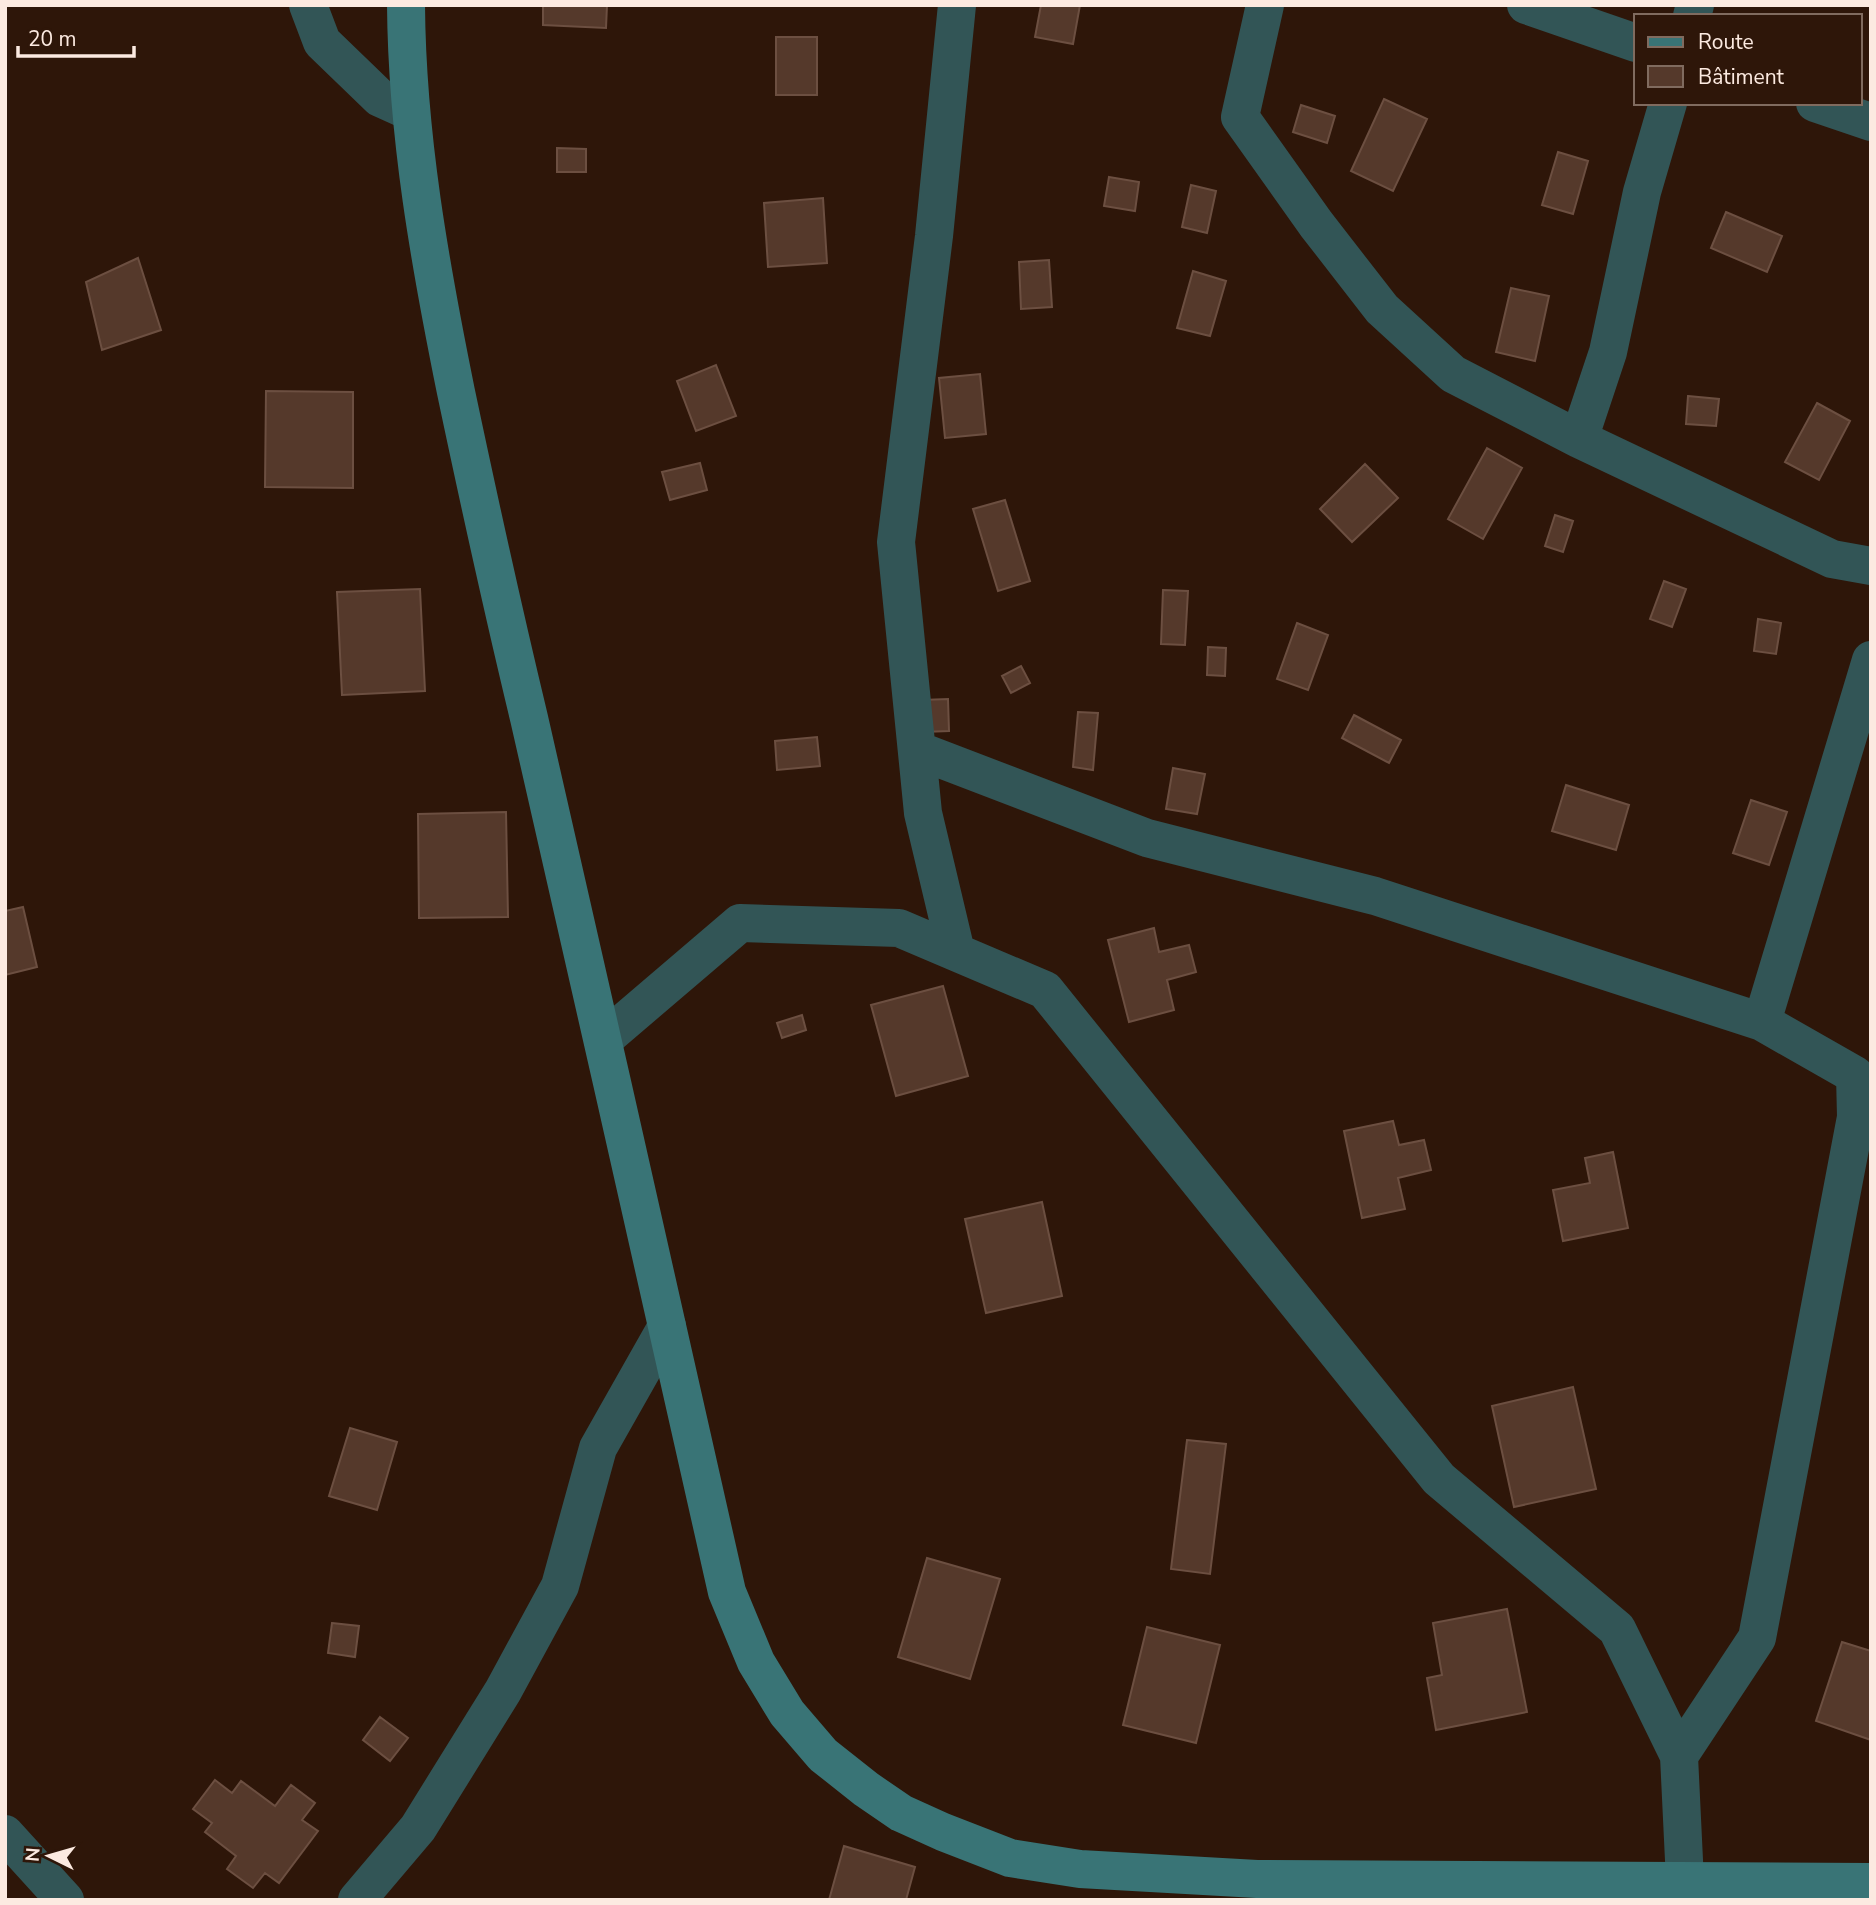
<svg xmlns="http://www.w3.org/2000/svg" width="1876" height="1905" viewBox="0 0 1876 1905" font-family="'Nunito Sans',sans-serif">
  <style>
    .building { fill: #55392b; stroke: #6c4f41; stroke-width: 2 }
    .lines { fill: none; stroke-linecap: round; stroke-linejoin: round }
    .street { stroke: #325556; stroke-width: 38 }
    .secondary { stroke: #397476; stroke-width: 38 }
  </style>
  <rect width="100%" height="100%" fill="#2e1609"/>
  <!-- building -->
  <path class="building" d="M543,5H607L606,28L543,25Z
    M1041,5H1080L1073,44L1035,37Z
    M776,37H817V95H776Z
    M1384,99L1427,119L1393,191L1351,171Z
    M1301,105L1335,116L1327,143L1293,132Z
    M557,148L586,149V172H557Z
    M1558,152L1588,161L1573,214L1542,205Z
    M1109,177L1139,182L1135,211L1104,206Z
    M1191,185L1216,191L1207,233L1182,227Z
    M823,198L827,263L768,267L764,203Z
    M1726,212L1782,236L1767,272L1711,248Z
    M138,258L161,330L102,350L86,282Z
    M1049,260L1052,307L1021,309L1019,262Z
    M1193,271L1226,281L1210,336L1177,328Z
    M1511,288L1549,296L1535,361L1496,352Z
    M716,365L736,416L696,431L677,381Z
    M980,374L986,434L945,438L939,378Z
    M266,391L353,392V488L265,487Z
    M1688,396L1719,399L1716,426L1686,424Z
    M1817,403L1850,421L1819,480L1785,462Z
    M1487,448L1522,468L1483,539L1448,519Z
    M700,463L707,490L670,500L662,472Z
    M1365,464L1398,498L1352,542L1320,509Z
    M1005,500L1030,581L998,591L973,509Z
    M1555,515L1573,521L1563,552L1545,546Z
    M1664,581L1686,589L1672,627L1650,619Z
    M420,589L425,691L342,695L337,592Z
    M1163,590L1188,591L1185,645L1161,644Z
    M1758,619L1781,623L1776,654L1754,651Z
    M1297,623L1328,635L1308,690L1277,679Z
    M1208,647L1226,648L1225,676L1207,675Z
    M1021,666L1030,683L1011,693L1002,676Z
    M948,699L949,731L923,732L922,700Z
    M1078,712L1098,713L1093,770L1073,767Z
    M1354,715L1401,740L1389,763L1342,738Z
    M817,737L820,766L777,770L775,741Z
    M1173,768L1205,774L1197,814L1166,809Z
    M1566,785L1629,805L1616,850L1552,831Z
    M1751,800L1787,812L1769,865L1733,853Z
    M506,812L508,917L419,918L418,814Z
    M23,907L37,967L5,975V911Z
    M1154,928L1159,952L1189,945L1196,972L1167,980L1174,1010L1129,1022L1108,940Z
    M943,986L968,1076L896,1096L871,1005Z
    M802,1015L806,1030L782,1038L777,1023Z
    M1393,1121L1399,1145L1424,1140L1431,1170L1398,1178L1405,1209L1362,1218L1344,1131Z
    M1613,1152L1628,1228L1563,1241L1553,1190L1590,1183L1585,1158Z
    M1042,1202L1062,1296L986,1313L965,1219Z
    M1573,1387L1596,1489L1514,1507L1492,1406Z
    M350,1428L397,1442L377,1510L329,1496Z
    M1187,1440L1226,1444L1210,1574L1171,1569Z
    M927,1558L1000,1579L970,1679L898,1657Z
    M1507,1609L1527,1712L1436,1730L1427,1678L1442,1675L1433,1623Z
    M332,1623L359,1626L355,1657L328,1653Z
    M1147,1627L1220,1645L1196,1743L1123,1725Z
    M1842,1642L1871,1651V1740L1816,1721Z
    M380,1717L408,1738L390,1761L363,1740Z
    M215,1780L232,1793L241,1781L275,1806L291,1785L315,1803L302,1820L318,1831L279,1883L265,1873L253,1888L227,1869L236,1856L205,1832L212,1823L193,1809Z
    M844,1846L915,1867L906,1900H829Z"/>
  <g class="lines">
    <!-- street -->
    <path class="street" d="M308,5L322,42L380,98L411,112
      M1265,5L1240,117L1316,224L1382,309L1453,374L1579,439L1832,559L1871,566
      M1526,5L1636,43
      M1692,16L1695,5
      M1815,103L1871,122
      M1579,439L1608,352L1642,192L1668,103
      M917,750L1147,838L1375,896L1762,1022L1855,1075L1856,1117L1757,1638L1679,1756
      M956,952L923,813L896,542L934,236L957,5
      M1762,1022L1871,660
      M603,1040L740,923L899,928L1045,990L1439,1479L1617,1629L1679,1756L1685,1881
      M5,1834L65,1900
      M357,1900L418,1828L503,1691L560,1586L598,1448L667,1326"/>
    <!-- secondary -->
    <path class="secondary" d="M406,5C407,136 430,264 456,392C479,501 503,610 529,718C596,1009 661,1301 727,1592L756,1662L787,1713L823,1755L866,1789L901,1813L943,1832L1010,1858L1080,1869L1257,1879L1871,1882"/>
  </g>
  <!-- border -->
  <rect width="1876" height="1905" fill="none" stroke="#fceae1" stroke-width="14"/>
  <!-- legend -->
  <rect x="1634" y="14" width="228" height="91" fill="#2e1609" stroke="#806b5f" stroke-width="2"/>
  <rect x="1648" y="37" width="35" height="10" fill="#397476" stroke="#806b5f" stroke-width="2"/>
  <text x="1698" y="49" font-size="21" fill="#fceae1">Route</text>
  <rect x="1648" y="66" width="35" height="21" fill="#55392b" stroke="#806b5f" stroke-width="2"/>
  <text x="1698" y="84" font-size="21" fill="#fceae1">Bâtiment</text>
  <!-- north arrow -->
  <g transform="translate(49 1856) rotate(275)" stroke="#2e1609" stroke-width="5" paint-order="stroke">
  <path d="M0-5L12 26L0 18L-12 26Z" fill="#fceae1"/>
  <text y="-10" font-size="19" font-weight="bold" text-anchor="middle" fill="#fceae1">N</text>
  </g>
  <!-- scale -->
  <path d="M18 46v10h116v-10" fill="none" stroke="#fceae1" stroke-width="3.5"/>
  <text x="28" y="46" font-size="21" fill="#fceae1" stroke="#2e1609" stroke-width="5" paint-order="stroke">20 m</text>
</svg>
